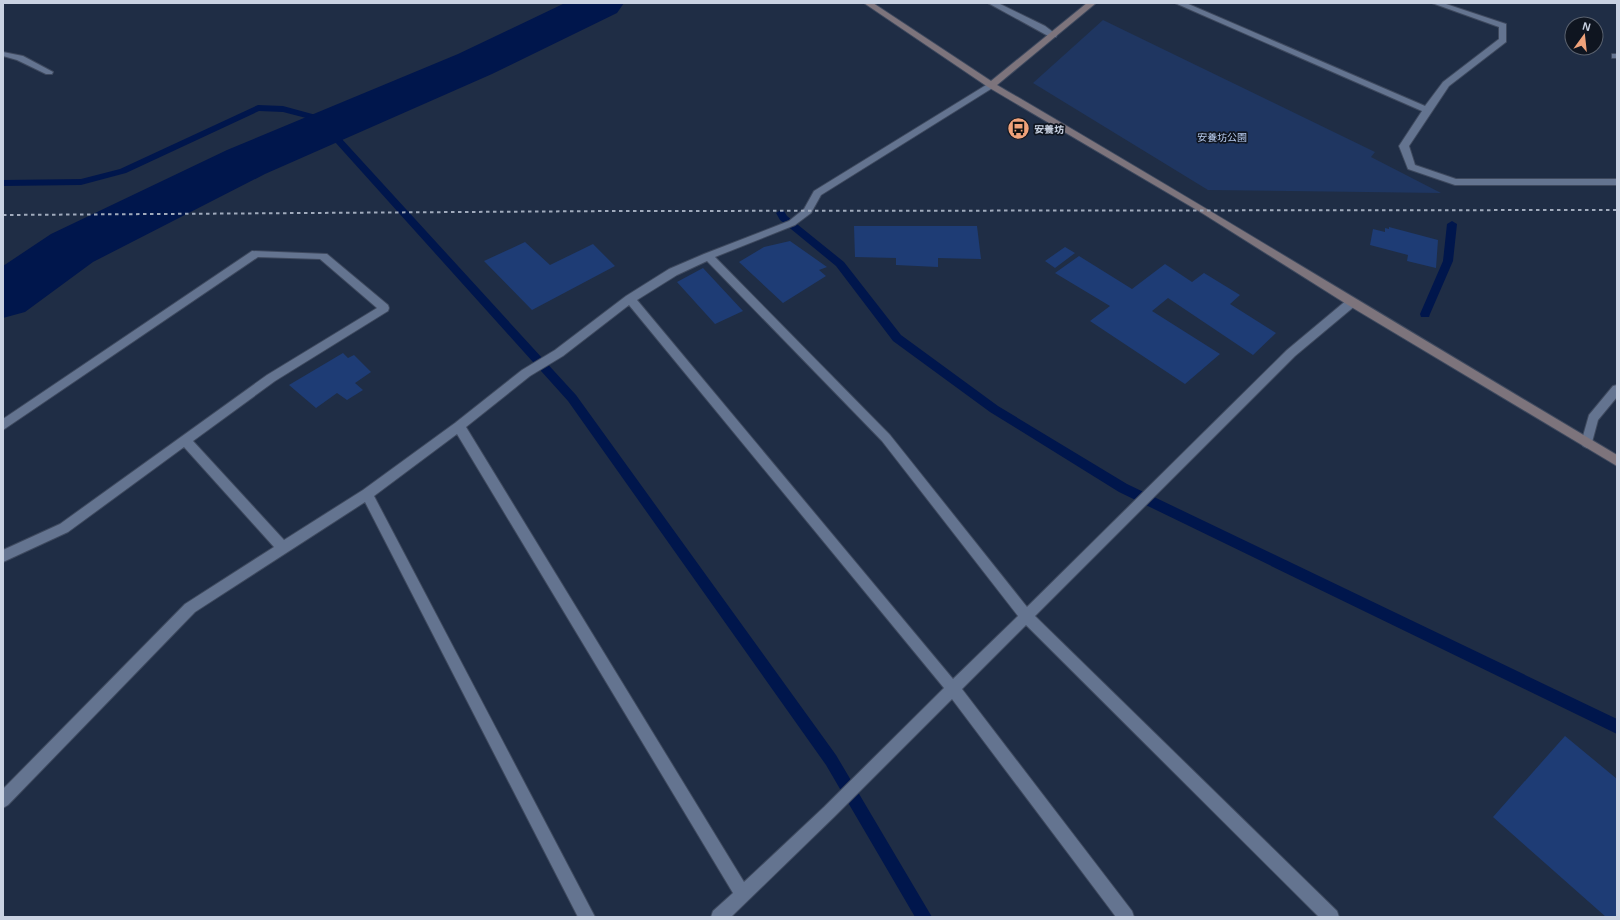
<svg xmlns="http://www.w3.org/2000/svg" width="1620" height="920" viewBox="0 0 1620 920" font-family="Arial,'Noto Sans JP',sans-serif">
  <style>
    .green { fill: #1f3661 }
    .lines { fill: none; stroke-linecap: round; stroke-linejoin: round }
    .stream { fill: #00164c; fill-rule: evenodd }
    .river { fill: #00164c; fill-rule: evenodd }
    .building { fill: #1e3c75 }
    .street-casing { stroke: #3e495e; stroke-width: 2 }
    .secondary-casing { stroke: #3e495e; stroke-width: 2 }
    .street { fill: #647490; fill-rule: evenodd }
    .secondary { fill: #7d747c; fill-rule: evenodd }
    .rail { stroke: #a0aabc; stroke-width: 2; stroke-dasharray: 3.5 3.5; stroke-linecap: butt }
    .labels { text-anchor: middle; stroke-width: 3.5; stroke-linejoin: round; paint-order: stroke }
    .far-poi-label { font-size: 10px; font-weight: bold; fill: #c9d2e2; stroke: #0f1520; text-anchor: start }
    .far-park-label { font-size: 10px; fill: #b9cdf0; stroke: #0f1520 }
  </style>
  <rect width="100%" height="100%" fill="#1f2d45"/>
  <!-- green -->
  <path class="green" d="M1103,20L1375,152L1371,157L1441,193L1208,190L1033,83Z"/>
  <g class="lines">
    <!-- stream -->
    <path class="stream" d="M258,105L283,106L316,115L341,138L576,395L836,755L932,917H915L826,765L568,401L335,142L310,119L283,112L259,111L126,173L81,185L3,186V180L81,179L120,169Z
      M781,210L784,211L787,216L844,262L901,335L998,406L1127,484L1617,719V734L1119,492L990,412L893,341L836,266L780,220L776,213Z
      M1452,221L1457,224L1453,261L1430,314L1429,317H1421L1420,314L1443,261L1447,224Z"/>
    <!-- river -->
    <path class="river" d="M565,3H624L617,13L492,74L265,174L93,262L25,312L3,318V266L51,234L227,150L458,54Z"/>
  </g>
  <!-- building -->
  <path class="building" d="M854,226H977L981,259L938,258V267L896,265V258L855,257Z
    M1389,227L1438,240L1436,268L1407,261L1408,255L1370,245L1373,229L1385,232V228L1389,229Z
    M790,241L827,267L819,270L826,276L783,303L739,262L764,247Z
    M525,242L550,265L593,244L615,266L532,310L484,261Z
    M1065,247L1075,253L1055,268L1045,261Z
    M1079,256L1132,289L1165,264L1192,282L1204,273L1240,295L1230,304L1276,333L1253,355L1168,298L1152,311L1220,354L1185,384L1090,321L1110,306L1055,273Z
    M703,268L743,311L715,324L677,282Z
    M343,353L348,358L354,355L371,372L355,383L363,390L347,400L337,393L316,408L289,385Z
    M1565,736L1617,779V917H1606L1493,817Z"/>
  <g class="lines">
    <defs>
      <path id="street" d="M988,3H998L1045,26L1057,35L1056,37H1050Z
        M1175,3H1186L1425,106L1443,82L1499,39V27L1432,3H1443L1506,24V42L1449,86L1409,146L1415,165L1456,179H1617V185H1455L1408,169L1399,146L1422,111Z
        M3,52L23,56L53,72L52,74H46L17,60L3,56Z
        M1612,54H1617V58H1612Z
        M991,82L995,85L994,87L821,195L811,213L795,225L715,257L890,435L1027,607L1287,350L1348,299H1356L1357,302L1356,305L1295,356L1035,616L1337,911L1339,917H1319L1026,625L962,689L1132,911L1134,917H1116L952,699L834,817L731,917H711L713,911L733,893L457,434L374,496L595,917H578L365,502L195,612L8,805L3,808V789L185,604L274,547L184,447L68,532L3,562V550L60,524L267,375L377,308L320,259L258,257L3,430V419L252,251L327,254L388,305L389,308L388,311L275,381L193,441L284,540L363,490L455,423L522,370L555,350L626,296L669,269L704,254L789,221L804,209L814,191ZM707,261L882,441L1018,616L953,679L637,300L677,275ZM629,305L944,688L824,807L744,882L466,427L530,376L563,356Z
        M1617,385V397L1598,420L1591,446L1587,448L1583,446L1581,443L1589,415L1613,386Z"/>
      <path id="secondary" d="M864,3H873L991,81L1087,3H1096L997,85C1204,206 1410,332 1617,455V466L1348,305L1202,213L988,87Z"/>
    </defs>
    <!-- street casing -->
    <use href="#street" class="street-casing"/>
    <!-- secondary casing -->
    <use href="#secondary" class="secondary-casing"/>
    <!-- street -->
    <use href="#street" class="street"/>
    <!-- secondary -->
    <use href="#secondary" class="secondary"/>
    <!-- rail -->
    <path class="rail" d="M3,215L615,211L1617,210"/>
  </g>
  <!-- icons -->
  <defs>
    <symbol id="bus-disc" viewBox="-11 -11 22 22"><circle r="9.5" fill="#f0a27a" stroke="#0f1520"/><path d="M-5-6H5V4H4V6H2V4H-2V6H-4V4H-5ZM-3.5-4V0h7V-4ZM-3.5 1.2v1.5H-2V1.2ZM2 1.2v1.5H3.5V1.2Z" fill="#111"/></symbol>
  </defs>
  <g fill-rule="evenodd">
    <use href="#bus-disc" x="1006" y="116" width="25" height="25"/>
  </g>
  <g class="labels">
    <!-- far-poi labels -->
    <g class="far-poi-label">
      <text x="1034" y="133">安養坊</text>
    </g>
    <!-- far-park labels -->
    <g class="far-park-label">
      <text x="1222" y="141">安養坊公園</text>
    </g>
  </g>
  <!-- border -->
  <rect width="1620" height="920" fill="none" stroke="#c9d2e2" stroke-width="8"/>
  <!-- north arrow -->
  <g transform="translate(1584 36) rotate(15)"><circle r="19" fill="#0f1520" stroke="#59616e"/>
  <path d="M0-3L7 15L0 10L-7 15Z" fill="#f0a27a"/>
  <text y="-6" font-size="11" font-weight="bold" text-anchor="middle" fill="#c9d2e2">N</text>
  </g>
</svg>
